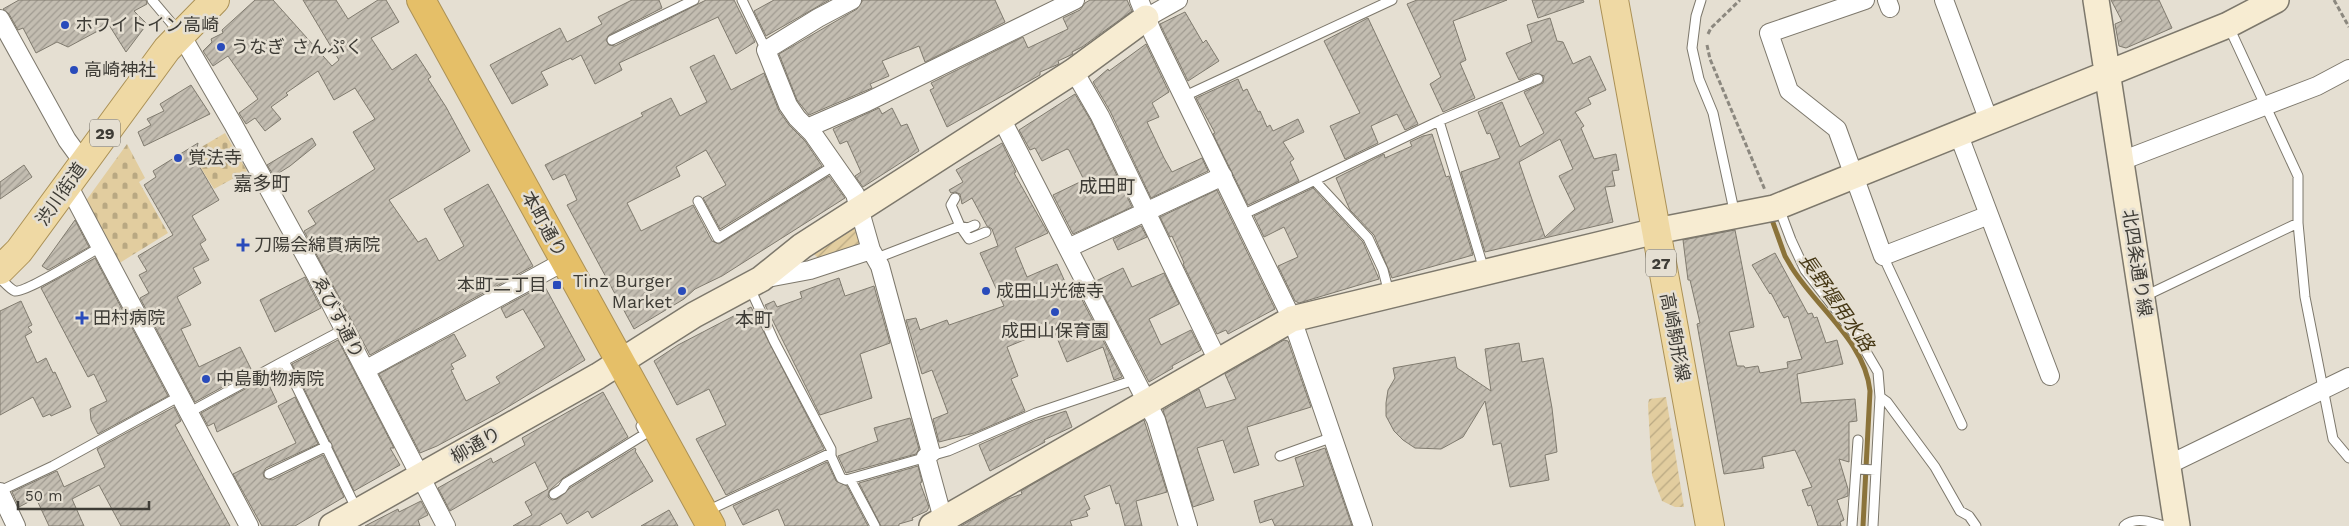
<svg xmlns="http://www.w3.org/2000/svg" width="2349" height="526" viewBox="0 0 2349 526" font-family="'Work Sans','Noto Sans JP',sans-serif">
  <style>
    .cemetery { fill: url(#cemetery-stones) }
    .garden { fill: url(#garden-furrows) }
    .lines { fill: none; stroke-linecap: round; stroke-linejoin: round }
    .stream { stroke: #8b733a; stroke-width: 5 }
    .building { fill: url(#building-hatch); stroke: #807b6f; fill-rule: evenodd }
    .lane-casing { stroke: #7d786c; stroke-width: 11 }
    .street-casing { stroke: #7d786c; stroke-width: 20 }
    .secondary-casing { stroke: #7d786c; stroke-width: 28 }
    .primary-casing { stroke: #ab9156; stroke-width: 30 }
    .highway-casing { stroke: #ab9156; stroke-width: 30 }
    .path { stroke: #8c887f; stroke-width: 3; stroke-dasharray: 5 2.5; stroke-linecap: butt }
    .lane { stroke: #fff; stroke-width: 9 }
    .street { stroke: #fff; stroke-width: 18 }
    .secondary { stroke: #f7ecd2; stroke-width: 25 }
    .primary { stroke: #efd9a4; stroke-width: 28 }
    .highway { stroke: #e5bf68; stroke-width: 28 }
    .poi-dot { fill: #294bbb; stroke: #e5dfd2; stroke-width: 2 }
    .labels { text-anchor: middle; stroke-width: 5; stroke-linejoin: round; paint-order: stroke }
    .shield { fill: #e5dfd2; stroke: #706d65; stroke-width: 1 }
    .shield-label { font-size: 16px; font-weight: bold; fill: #3e3c36 }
    .poi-label { font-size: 18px; fill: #3e3c36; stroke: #e5dfd2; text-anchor: start }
    .street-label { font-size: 18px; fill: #3e3c36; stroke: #e5dfd2 }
    .neighbourhood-label { font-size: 19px; fill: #3e3c36; stroke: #e5dfd2 }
    .water-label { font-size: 19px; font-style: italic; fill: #473916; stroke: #e5dfd2 }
  </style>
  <defs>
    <pattern id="cemetery-stones" width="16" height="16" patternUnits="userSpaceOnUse" patternTransform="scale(1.25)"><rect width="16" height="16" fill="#e2cd9f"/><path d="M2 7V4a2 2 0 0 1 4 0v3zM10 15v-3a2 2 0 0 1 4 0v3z" fill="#b9a882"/></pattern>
    <pattern id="garden-furrows" width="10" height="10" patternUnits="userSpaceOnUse" patternTransform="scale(1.25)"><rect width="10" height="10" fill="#e2cd9f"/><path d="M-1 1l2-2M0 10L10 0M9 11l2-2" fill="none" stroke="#b9a882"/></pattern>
    <pattern id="building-hatch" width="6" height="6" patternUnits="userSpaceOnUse" patternTransform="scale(1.25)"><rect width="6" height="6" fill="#c3bdb1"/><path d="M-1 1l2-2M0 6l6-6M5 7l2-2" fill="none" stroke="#a09b91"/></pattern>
  </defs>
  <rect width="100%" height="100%" fill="#e5dfd2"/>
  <!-- cemetery -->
  <path class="cemetery" d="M225,133L247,171L214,189L196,160L198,149Z
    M127,144L145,178L139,182L168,233L118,264L85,202Z"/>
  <!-- garden -->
  <path class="garden" d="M855,227L861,241L860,245L819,259L813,253Z
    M1666,397L1684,507H1675L1662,501L1652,475L1648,405L1649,399Z"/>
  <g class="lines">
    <!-- stream -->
    <path class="stream" d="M1771,217L1785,256L1792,268C1818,309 1865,342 1870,391L1863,526"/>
  </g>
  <!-- building -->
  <path class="building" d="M19,0H146L147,4L134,11L147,24L126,52L109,25L68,47L57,42L36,53L23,28L18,30L9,14L3,9Z
    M255,0H273L332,66L339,60L303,0H336L348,19L378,0H386L399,22L371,38L392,70L416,54L431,77L428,79L446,107L470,151L389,200L418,242L426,238L439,261L464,246L444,209L488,184L533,266L370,355L304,231L316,224L308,211L375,169L353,132L375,119L355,88L334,100L318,71L286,93L288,95L271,107L281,119L265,131L255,118L246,124L239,113L258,99L228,56L213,66L203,51L212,42L211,39L223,33L222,30Z
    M632,0H659L662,8L609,35L606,40L609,45L615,46L706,0H734L755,42L736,54L718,17L619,63L622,70L595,84L581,55L572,60L571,58L541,72L548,85L512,104L490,65L560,28L567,42L602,24L598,17Z
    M774,0H829L766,36L754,11Z
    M863,0H995L1005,22L925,62L919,46L882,61L889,76L870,84L872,88L809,115L797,100L779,54L857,9Z
    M1090,0H1127L1132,11L1082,47L1072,52L1073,54L1058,61L1059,64L1040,72V75L947,127L930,90L934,88L931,83L1023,37L1028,48L1068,29L1063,18L1080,10L1085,3Z
    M1417,0H1507L1453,21L1466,60L1460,63L1475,98L1443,112L1430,84L1441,77L1407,4Z
    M1532,0H1583L1584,2L1538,18Z
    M2111,0H2159L2172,28L2126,48L2119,46L2115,24L2122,21Z
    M1185,12L1203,43L1206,40L1219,61L1188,81L1160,24Z
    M1368,18L1418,124L1405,130L1397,114L1371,126L1378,143L1345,159L1330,126L1360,113L1324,41Z
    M1550,18L1557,41L1563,42L1573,64L1590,56L1606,90L1588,98L1591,104L1575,112L1584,126L1581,128L1594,159L1616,154L1619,170L1612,171L1615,186L1605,187L1613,222L1485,252L1461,172L1500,158L1490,133L1487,134L1478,112L1502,102L1520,147L1544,133L1524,92L1543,83L1544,76L1536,73L1519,80L1506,53L1532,42L1527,25ZM1560,139L1573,169L1559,176L1575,209L1545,237L1519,162Z
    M1146,44L1169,92L1152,103L1159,117L1147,122L1164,158L1172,172L1202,158L1208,171L1151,198L1110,111L1093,82L1108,69L1109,71Z
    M714,55L731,90L764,73L779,111L789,125L805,141L822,166L720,229L703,198L726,185L706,150L676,167L680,176L627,203L641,231L693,205L712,241L719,244L829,176L845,198L722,276L695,289L684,299L634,329L567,205L577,200L565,174L553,180L545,165L643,116L641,113L671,98L680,116L707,102L690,67Z
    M1238,79L1243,91L1247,89L1258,112L1260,111L1267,127L1270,125L1273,131L1298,119L1304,132L1283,142L1294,159L1290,162L1299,181L1248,205L1213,134L1215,133L1196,98Z
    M191,85L210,114L144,146L138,132L151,125L147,119L164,111L160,104Z
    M1075,94L1091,121L1132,207L1073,234L1053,195L1084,180L1069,150L1067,149L1042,161L1035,148L1030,150L1019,130Z
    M879,108L882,114L892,108L901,126L907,124L919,151L863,187L855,176L861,172L847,141L840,144L833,129Z
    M1432,134L1446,177L1449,176L1473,255L1392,278L1374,235L1350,210L1336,178L1384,154L1385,158L1412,146L1410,142L1423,136Z
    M312,138L316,145L290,166L274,176L267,165Z
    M198,143L195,159L219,200L192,216L206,240L200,244L209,260L193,268L201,283L177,297L191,325L181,329L199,367L240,347L252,371L195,402L140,298L149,293L139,275L147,271L138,256L173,235L144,185L156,177L153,171Z
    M1002,143L1016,172L1014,173L1048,233L1015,248L1027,277L1057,264L1070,293L1077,290L1122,377L1114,380L1103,347L1067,362L1053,328L1007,347L1018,376L1011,379L1025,411L974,433L939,442L933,419L948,413L932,370L922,374L906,320L916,318L920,330L947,320L949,325L1004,306L980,253L998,246L992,229L987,226L972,198L962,204L960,194L955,192L951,193L949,190L963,182L956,170Z
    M24,165L32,177L0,199V182Z
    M1313,188L1363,242L1379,279L1299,303L1295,301L1278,266L1298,257L1284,227L1264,237L1254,216Z
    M1217,190L1275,309L1228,334L1226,330L1217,334L1183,264L1184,263L1172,236L1170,237L1160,217Z
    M75,220L89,247L48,270L42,266Z
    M1141,226L1147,237L1118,250L1113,239Z
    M1735,230L1754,327L1729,332L1737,366H1744L1745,368L1758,366L1760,373L1788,368L1787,362L1802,359L1788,316L1784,318L1771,293L1770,294L1752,265L1775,253L1808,314L1812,313L1814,318L1817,317L1826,343L1837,340L1843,364L1797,374L1801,403L1855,399L1857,421L1849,422V462L1839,459L1848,489V496L1837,500L1844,520L1840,522L1841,526H1818L1811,505L1808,506L1802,490L1812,487L1795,450L1762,457L1764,468L1724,474L1697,324L1700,323L1690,280H1688L1683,240Z
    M95,258L168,396L98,434L91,420L90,409L107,401L94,374L88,377L41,288Z
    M1123,268L1132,287L1164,273L1179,304L1149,319L1160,343L1161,345L1191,330L1201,350L1172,366L1173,368L1149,382L1096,281Z
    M305,277L321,308L275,332L260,300Z
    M839,278L845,296L874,286L890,343L860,354L872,398L820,415L765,305L774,301L777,307L802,298L800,292Z
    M544,285L585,360L498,413L437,446L420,453L379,374L454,334L466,356L451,364L454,369L451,370L466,401L500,383L496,377L545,347L523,309L506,318L501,308Z
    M21,301L32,325L28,327L32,332L25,336L37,363L46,358L53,373L55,372L71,407L51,416L50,414L43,417L33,397L0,415V311Z
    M751,307L824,449L726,495L696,439L726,425L709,389L677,405L654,361L678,345Z
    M338,340L394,448H390L400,465L354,491L292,364Z
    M1284,340L1288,341L1311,407L1247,427L1259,465L1234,473L1223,440L1197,448L1214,500L1193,507L1163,410L1199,389L1206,408L1236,399L1225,374Z
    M1519,343L1522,362L1543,358L1552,408L1557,452L1545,455L1549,480L1510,487L1501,443L1493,445L1485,401L1463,437L1441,449L1415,448L1403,440L1394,431L1386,416V403L1388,390L1395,378L1393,368L1455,357L1457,368L1491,391L1485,349Z
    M258,382L262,389L269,385L277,402L217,432L214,423L208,426L201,413Z
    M603,392L628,437L563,478L549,491L548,497L552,500L557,499L570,488L635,448L636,450L635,451L653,481L592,518L588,511L567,524L561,513L539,526H513L532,515L525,502L548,489L535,462L450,511L438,488L491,458L493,463L525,445L522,438Z
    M295,397L318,444L266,468L263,473L264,477L272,480L323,455L344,497L295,526H262L233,474L296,443L278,406Z
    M174,407L181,421L175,425L230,526H121L99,485L72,499L84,526H49L36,498L19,507L12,492L57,471L64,487L105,467L97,449Z
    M1066,411L1072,427L1044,440L1045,442L990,471L979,445L1034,421Z
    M910,418L919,449L916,454L846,473L838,456L878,441L874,428Z
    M1144,420L1167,492L1136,501L1142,526H1125L1119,503L1116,504L1110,485L1084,496L1090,509L1086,511L1088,516L1070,521L1072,526H961L1008,499L1022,494L1021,491Z
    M1325,448L1352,526H1275L1272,519L1260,523L1254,501L1304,486L1295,458Z
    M827,462L836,481L847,486L868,526H785L778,509L743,525L733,506Z
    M918,466L922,482L920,483L929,507L927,511L912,518L913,520L899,524V526H881L859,483Z
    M421,501L428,515L418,520L420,526H365L398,509L399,512Z
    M669,510L678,526H641Z"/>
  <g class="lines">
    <defs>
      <path id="lane" d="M152,0L179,32
        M742,0L766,50
        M1701,0L1696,16L1692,48L1699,79L1713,113L1735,215
        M2228,25L2298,176V223L2305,297L2333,439L2349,458
        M612,40L694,0
        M1185,96L1392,0
        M1439,121L1484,270
        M1315,181L1368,238L1383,270L1389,293
        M955,198L951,205L960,226L969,239L986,232
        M698,201L718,238L835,165
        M1779,208L1791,240L1805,270L1858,338L1878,372L1880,397L1873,526
        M1242,215L1441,120L1538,79
        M1883,256L1962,425
        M877,258L960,226L968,228L975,225
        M0,278C4,282 10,289 15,291C25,293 90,253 102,246
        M750,288L774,341L831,449V456L841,478L846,480L948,451L1036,413L1134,380
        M2143,297L2298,223
        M284,361L337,333
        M1880,397L1887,402L1935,467L1960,511L1969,516L1976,526
        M190,412L284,361L357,510
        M1280,456L1333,437
        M1856,469L1876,470
        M269,474L327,446
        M850,479L875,526
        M0,491L53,466L180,396
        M554,494L562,489L566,483L645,434L641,426
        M707,511L831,453
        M1852,526L1858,440
        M2124,526C2135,516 2152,522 2164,526"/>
      <path id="street" d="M852,0L818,18L766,50L788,105L797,118L813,134L855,194L871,250L880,266L931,453L926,457L943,519
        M1139,0L1153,34L1292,319L1363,526
        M1865,0L1769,33L1789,91L1837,129L1883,256L1989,215
        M1887,0L1890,8
        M1944,0L1989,121
        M1146,18L1178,0
        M0,19L67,140L83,162
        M180,33L233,124L317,277L446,526
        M1074,71L1100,116L1218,361
        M1001,118L1156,420L1188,526
        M807,128L867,102L1075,0
        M1958,133L2050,376
        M2121,161L2317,86L2349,69
        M68,185L249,526
        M1068,248L1223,176
        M762,279L810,270L871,250
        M365,370L565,261
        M2168,465L2349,377
        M0,492L16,526"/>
      <path id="secondary" d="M2096,0L2177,526
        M332,526L598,376L694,315L761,279L802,246L1074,71L1146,18
        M932,526L1292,319L1656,231L1774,208L2228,25L2276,0"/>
      <path id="primary" d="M1614,0L1710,526
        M0,270L19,251L167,49L215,0"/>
      <path id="highway" d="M421,0L711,526"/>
    </defs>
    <!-- lane casing -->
    <use href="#lane" class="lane-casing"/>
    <!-- street casing -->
    <use href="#street" class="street-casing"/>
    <!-- secondary casing -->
    <use href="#secondary" class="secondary-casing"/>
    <!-- primary casing -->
    <use href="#primary" class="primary-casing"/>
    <!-- highway casing -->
    <use href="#highway" class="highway-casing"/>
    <!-- path -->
    <path class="path" d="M2334,0L2349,27
      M1708,34L1711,28L1740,0
      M1707,45L1710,59L1765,190"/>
    <!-- lane -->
    <use href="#lane" class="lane"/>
    <!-- street -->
    <use href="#street" class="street"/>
    <!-- secondary -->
    <use href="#secondary" class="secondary"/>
    <!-- primary -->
    <use href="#primary" class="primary"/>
    <!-- highway -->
    <use href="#highway" class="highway"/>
  </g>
  <!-- markers -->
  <g class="poi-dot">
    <circle cx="65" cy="25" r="5"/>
    <circle cx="221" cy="47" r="5"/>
    <circle cx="74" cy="70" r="5"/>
    <circle cx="178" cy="158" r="5"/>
    <path d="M240.5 237.5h5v5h5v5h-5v5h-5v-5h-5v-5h5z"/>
    <rect x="552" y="280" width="10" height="10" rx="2.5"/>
    <circle cx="682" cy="291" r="5"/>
    <circle cx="986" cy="291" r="5"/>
    <circle cx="1055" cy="312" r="5"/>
    <path d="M79.5 310.5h5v5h5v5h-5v5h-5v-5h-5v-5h5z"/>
    <circle cx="206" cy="379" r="5"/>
  </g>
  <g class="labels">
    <!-- shield labels -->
    <g class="shield">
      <rect x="90" y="119.5" width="30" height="27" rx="4"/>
      <rect x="1646" y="249.5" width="30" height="27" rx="4"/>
    </g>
    <g class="shield-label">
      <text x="105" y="139">29</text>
      <text x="1661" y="269">27</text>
    </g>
    <!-- poi labels -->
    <g class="poi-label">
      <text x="75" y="31">ホワイトイン高崎</text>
      <text x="231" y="53">うなぎ さんぷく</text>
      <text x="84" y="76">高崎神社</text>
      <text x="188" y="164">覚法寺</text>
      <text x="254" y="251">刀陽会綿貫病院</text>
      <text x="672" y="287" text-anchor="end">Tinz Burger<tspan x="672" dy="21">Market</tspan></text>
      <text x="547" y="291" text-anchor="end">本町二丁目</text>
      <text x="996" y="297">成田山光徳寺</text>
      <text x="93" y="324">田村病院</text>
      <text x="1055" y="337" text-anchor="middle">成田山保育園</text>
      <text x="216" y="385">中島動物病院</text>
    </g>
    <!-- street labels -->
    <g class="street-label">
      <text transform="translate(61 194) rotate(-55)" y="6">渋川街道</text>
      <text transform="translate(544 224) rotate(61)" y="6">本町通り</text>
      <text transform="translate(2137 263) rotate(81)" y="6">北四条通り線</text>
      <text transform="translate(338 317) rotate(63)" y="6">ゑびす通り</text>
      <text transform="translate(1675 337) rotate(79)" y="6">高崎駒形線</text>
      <text transform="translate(476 445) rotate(-30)" y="6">柳通り</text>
    </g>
    <!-- neighbourhood labels -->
    <g class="neighbourhood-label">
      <text x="262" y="190">嘉多町</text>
      <text x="1107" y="193">成田町</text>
      <text x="754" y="326">本町</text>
    </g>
    <!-- water labels -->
    <g class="water-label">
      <text transform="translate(1837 302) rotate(55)" y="7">長野堰用水路</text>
    </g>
  </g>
  <!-- scale -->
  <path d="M18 501v8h131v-8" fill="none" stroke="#3e3c36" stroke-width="2.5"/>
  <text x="25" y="501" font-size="15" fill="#3e3c36" stroke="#e5dfd2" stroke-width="4" paint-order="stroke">50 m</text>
</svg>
